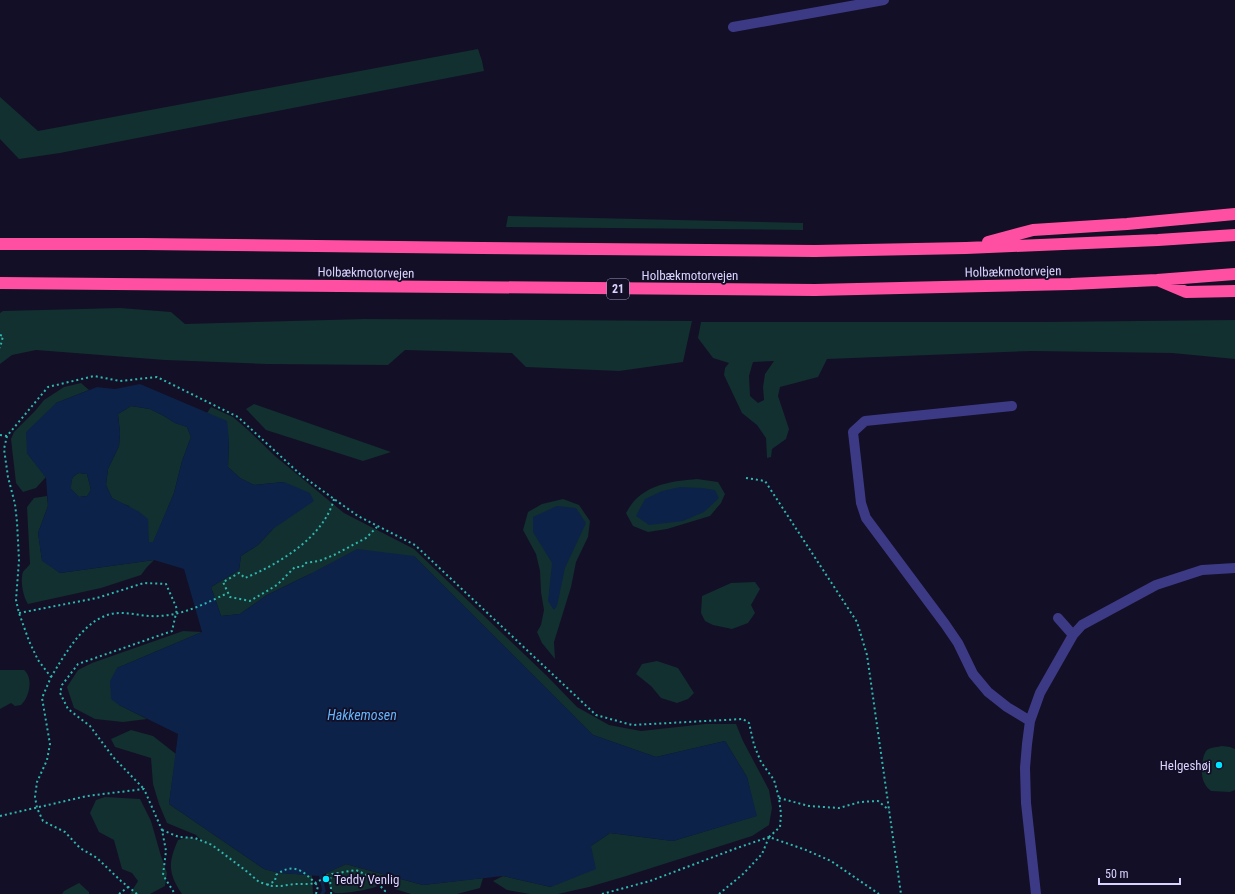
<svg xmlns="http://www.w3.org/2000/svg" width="1235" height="894" viewBox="0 0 1235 894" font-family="'Roboto Condensed',sans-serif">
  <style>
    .green { fill: #12302f; fill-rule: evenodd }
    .water { fill: #0c2248; fill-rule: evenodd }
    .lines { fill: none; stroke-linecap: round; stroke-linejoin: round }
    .stream { stroke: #0c2248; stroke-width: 3.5 }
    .path { stroke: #2fb8b0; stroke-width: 2; stroke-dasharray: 2 3; stroke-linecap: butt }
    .minor { stroke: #3d3a85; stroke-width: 10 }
    .highway { stroke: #ff4fa3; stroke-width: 12 }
    .poi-dot { fill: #00e5ff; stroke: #130f26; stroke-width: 1.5 }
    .labels { text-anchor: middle; stroke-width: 3.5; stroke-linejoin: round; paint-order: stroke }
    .shield { fill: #130f26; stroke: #9e99be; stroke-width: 1 }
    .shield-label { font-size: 12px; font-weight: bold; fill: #d9d4ff }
    .street-label { font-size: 13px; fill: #d9d4ff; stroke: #130f26 }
    .poi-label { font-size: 13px; fill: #d9d4ff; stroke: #130f26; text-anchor: end }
    .water-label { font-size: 14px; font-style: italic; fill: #62b6ff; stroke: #130f26 }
  </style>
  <rect width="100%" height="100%" fill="#130f26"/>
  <!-- green -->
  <path class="green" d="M478,49L482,61L484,71L60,153L19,159L0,139V97L38,131Z
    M508,216L803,223V230L506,227Z
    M120,308L171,312L185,324L365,319L692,321L683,362L619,371L526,367L512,353L405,350L388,365L267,364L165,360L36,350L12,355L0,364V313L3,311Z
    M1235,320V359L1172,353L1032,351L827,359L818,377L780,387L778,396L789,429L786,439L772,449L771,457L767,458L766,438L757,425L742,413L724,375L725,368L729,363L713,358L698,338L701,322H1044ZM774,361L765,374L763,387L764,400L758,403L750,396L749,376L753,362Z
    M81,383L89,390L56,403L27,453L46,477L36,488L23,492L16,483L11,439L14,432L35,411L44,400L64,387Z
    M254,404L391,452L363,461L266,430L246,409Z
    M131,406L150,409L164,416L175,423L187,427L191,437L182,461L174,493L153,543L149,542L129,506L121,503L112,498L106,485L108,469L119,446L120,433L118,414Z
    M211,407L233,417L248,430L275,456L344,513L414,549L547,676L577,707L609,725L641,731L705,724H736L743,741L769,790L772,808L769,825L752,836L623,877L589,887L558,894H530L507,890L493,881L503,876L551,887L591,846L610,833L673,841L756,816L747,777L725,741L656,757L593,735L414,556L310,574L267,595L240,614L221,616L211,587L239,570L241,556L258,545L273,529L284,482L254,485L240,478L228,467L229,440L207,413Z
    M79,473L87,474L91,490L87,496L79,497L71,489C71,481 71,476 79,473Z
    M697,479L718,482L725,494L721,503L710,516L667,529L648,532L633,526L626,513C629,508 632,503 635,500C652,483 675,481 697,479Z
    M47,496L48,506L38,533L42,560L60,573L154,560L147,567L141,575L101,588L28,604C23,597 20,580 23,572C24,570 28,567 30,564L27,507L34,498Z
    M563,499L579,505L590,521L588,537L576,562L571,587L554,642L555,659L542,643L537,632L541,625L544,610L541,592L540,571L536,554L523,530L528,512L542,504Z
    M755,582L760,589L751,605L755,613L748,623L732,629L713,625L705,621L701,613L702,596L731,583Z
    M183,631L202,632L117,668L119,705L147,719L123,722L95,719L74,708L67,687L78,670L92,663Z
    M657,661L678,668L694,693L688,699L677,703L661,698L651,686L636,674L642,664Z
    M0,670H24C34,678 29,698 21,705L15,706L11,703L0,709Z
    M131,730L153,736L176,754L169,804L264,869L280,873L312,875L313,894H182C168,873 168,863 178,840L189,837L202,841L196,835L167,823L159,804L153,784L151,758L115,747L111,739Z
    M1222,746L1230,747L1235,749V790L1230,792L1211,791C1209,789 1206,787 1205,784C1200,778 1201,756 1207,750C1211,747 1218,747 1222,746Z
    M105,797L140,799L151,821L161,856L167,873L165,886L150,894H130L138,881L132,873L122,869L114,840L99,832L90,813L96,800Z
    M346,864L386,875C384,879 382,882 379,885C372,890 342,894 335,893C328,889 328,880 326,873Z
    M397,878L423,885L483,878L480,888L457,894H411L395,889L394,882Z
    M79,883L89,892V894H62L64,891Z"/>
  <!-- water -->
  <path class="water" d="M140,384L227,421L229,440L228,467L240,478L254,485L284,482L310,493L314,501L273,529L258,545L241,556L239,570L211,587L221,616L240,614L267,595L310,574L357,549L414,556L593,735L656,757L725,741L747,777L757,816L673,841L610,833L591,846L596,869L551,887L503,876L423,885L346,864L320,876L280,873L264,869L169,804L178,734L119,705L111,699L110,681L117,668L202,632L184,569L154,560L60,573L42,561L38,533L48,506L46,478L27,453L26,432L56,403L97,387L115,389ZM131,406L150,409L164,416L175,423L187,427L191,437L182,461L174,493L153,542H149L148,519L138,511L112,498L106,485L108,469L119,446L120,433L118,414ZM79,473L87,474L91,490L87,496L79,497L71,489C71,481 71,476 79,473Z
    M680,487L702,488L715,490L719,498L704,512L683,521L649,525L636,516L645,499L662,491Z
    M557,506L576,508L586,523L565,568L557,606L554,610L548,601L552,563L533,532V517Z"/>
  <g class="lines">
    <!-- stream -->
    <path class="stream" d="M320,872L324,891L322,894"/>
    <!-- path -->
    <path class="path" d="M0,335L3,336L0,348
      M0,435L7,436
      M746,478L765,481L857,622L867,655L901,894
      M334,499C324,537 279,564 245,578L239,573L223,582L230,597L250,601L277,585L295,567H302L305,563L319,561L334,555L366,538L378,526
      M19,613L97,598L144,583L166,584L177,609L172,631L78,664L62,685L60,693L68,709L90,726L113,757L144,789
      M51,677C66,653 87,613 120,613C133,613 146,617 159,616C184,615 206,603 228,593
      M779,798L809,806L839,808L860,802L878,801L889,810
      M0,816L87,796L144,789L162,830L166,851L163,875L175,894
      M162,830L179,837L195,838L212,845L245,870L259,882L272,886H281L295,884H310L315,883L318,886L316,894
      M267,885L275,881L276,875C292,863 302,869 315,883L324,878L325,875H327L331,876
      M119,894L128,887
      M137,894L121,881L97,858L80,848L65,832L43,821L37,808L35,797L37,782L47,760L50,744L42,698L51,677L38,660L29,641L19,613L16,600L19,560L17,522L15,504L8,477L4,449L7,436L48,387L94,376L120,381L157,377L238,417L301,475L334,499L358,516L415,545L596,715L632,725L743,719L749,723L754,745L761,762L774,780L779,798L781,814L780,827L769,837L806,850L831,861L879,894
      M331,894C332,887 328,881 332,874L356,870L373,878L385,891L384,894
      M602,894L650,881L737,848L769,837
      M719,894L743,874L762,854L769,837"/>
    <!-- minor -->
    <path class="minor" d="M733,27L884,0
      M1012,406L865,421L853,432L861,503L866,518L945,624L958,643L973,674L988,692L1007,707L1030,721
      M1058,618L1073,635
      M1036,894L1026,803L1025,768L1027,744L1030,721L1040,693L1073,635L1082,625L1156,585L1202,570L1235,568"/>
    <!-- highway -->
    <path class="highway" d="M988,242L1033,230L1127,224L1235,214
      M0,244H144L482,248L815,251L966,248L1158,240L1235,235
      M1160,281L1186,292L1235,291
      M0,283L815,290L1071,284L1157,280L1235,274"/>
  </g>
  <!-- markers -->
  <g class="poi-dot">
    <circle cx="1219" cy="765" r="4"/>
    <circle cx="326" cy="879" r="4"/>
  </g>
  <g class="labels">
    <!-- shield labels -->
    <rect class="shield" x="607" y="279" width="22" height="20" rx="3"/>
    <g class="shield-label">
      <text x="618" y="293">21</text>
    </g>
    <!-- street labels -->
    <g class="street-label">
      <text transform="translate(1013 271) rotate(-1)" y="5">Holbækmotorvejen</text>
      <text transform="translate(366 272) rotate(1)" y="5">Holbækmotorvejen</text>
      <text x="690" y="280">Holbækmotorvejen</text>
    </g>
    <!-- poi labels -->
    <g class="poi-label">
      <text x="1211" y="770">Helgeshøj</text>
      <text x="334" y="884" text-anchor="start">Teddy Venlig</text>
    </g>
    <!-- water labels -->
    <g class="water-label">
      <text x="362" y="720">Hakkemosen</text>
    </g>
  </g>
  <!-- scale -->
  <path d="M1099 878v6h81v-6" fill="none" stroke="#d9d4ff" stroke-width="2"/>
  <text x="1105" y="878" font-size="12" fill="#d9d4ff" stroke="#130f26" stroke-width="3" paint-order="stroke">50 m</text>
</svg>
